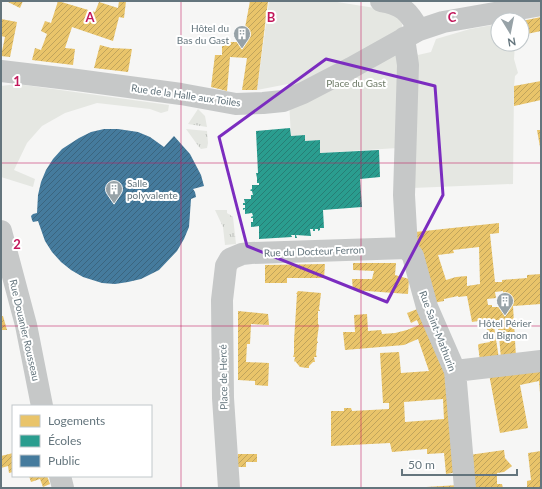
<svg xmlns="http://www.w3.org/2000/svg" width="542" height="489" viewBox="0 0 542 489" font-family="Lato,sans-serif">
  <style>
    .grass { fill: url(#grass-tufts) }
    .park { fill: #e5e7e2 }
    .homes { fill: url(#homes-hatch); fill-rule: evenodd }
    .schools { fill: url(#schools-hatch) }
    .public { fill: url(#public-hatch) }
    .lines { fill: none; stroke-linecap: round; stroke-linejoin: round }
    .minor { stroke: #c6c8c8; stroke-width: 22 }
    .marked { fill: none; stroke: #7b2cbf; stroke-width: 3; stroke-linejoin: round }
    .grid { fill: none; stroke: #c2185b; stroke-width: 1; stroke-opacity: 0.55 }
    .labels { text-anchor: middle; stroke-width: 4; stroke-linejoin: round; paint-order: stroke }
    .poi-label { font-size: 10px; fill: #64757d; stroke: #fff; text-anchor: end }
    .park-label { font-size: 10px; fill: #6d7a66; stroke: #fff }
    .street-label { font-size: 10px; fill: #64757d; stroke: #fff }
    .grid-label { font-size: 13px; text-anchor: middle; font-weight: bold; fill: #c2185b; stroke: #fff; stroke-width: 4; stroke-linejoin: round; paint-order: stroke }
  </style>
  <defs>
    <pattern id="grass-tufts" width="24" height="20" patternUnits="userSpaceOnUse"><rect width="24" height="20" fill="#e5e7e2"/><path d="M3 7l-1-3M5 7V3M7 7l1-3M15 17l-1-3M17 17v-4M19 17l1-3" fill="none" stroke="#bdc0bc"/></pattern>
    <pattern id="homes-hatch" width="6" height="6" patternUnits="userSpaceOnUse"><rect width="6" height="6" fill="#e9c46a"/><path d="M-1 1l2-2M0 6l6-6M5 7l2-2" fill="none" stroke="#c0a45c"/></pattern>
    <pattern id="schools-hatch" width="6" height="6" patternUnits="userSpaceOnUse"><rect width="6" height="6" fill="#2a9d8f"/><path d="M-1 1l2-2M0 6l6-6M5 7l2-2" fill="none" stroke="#277e75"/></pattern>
    <pattern id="public-hatch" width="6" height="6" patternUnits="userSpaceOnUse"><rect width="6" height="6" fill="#457b9d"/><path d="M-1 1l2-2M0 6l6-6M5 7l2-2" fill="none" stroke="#3b657f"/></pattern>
  </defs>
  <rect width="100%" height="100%" fill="#f6f6f5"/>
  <!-- grass -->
  <path class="grass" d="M198,109L205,116L207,127L188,124Z
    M186,129L207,131L208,143L207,148L201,149L199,147Z
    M215,210H227V213L233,217L236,244L225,245L223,227Z"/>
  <!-- park -->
  <path class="park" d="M269,1H331L375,8L397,15L402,24V29L418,55L431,52L436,39L470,29L498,24V44H515L514,59L518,73L515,76L514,86L513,184L412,188L413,147L320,153L319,140L305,141V135L291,136L288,84L257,90Z
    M17,84L169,105L168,111L161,113L150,109L97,103L65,113L42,126L27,143L14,170L35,179L33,187L1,177V86Z"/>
  <!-- homes -->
  <path class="homes" d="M6,1H23L20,8Z
    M58,1L95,12L99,2L118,8L119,1H126L124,18L119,17L113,41L72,27L65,48L75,49L73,65L32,60L35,48L41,50L47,34L41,31L45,21L51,23Z
    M250,1H268L257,90H242L247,58L230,57L227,91L211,87L215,55H222V42H244L246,35L244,33Z
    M541,17V31L522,35V21Z
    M1,19L17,22L10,57L1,56L5,37L1,36Z
    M100,45L111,48L132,49L128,72L94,68Z
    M541,81V100L514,106V86Z
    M537,130H541V147H540Z
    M499,223V233L490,234L495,282H502V280L527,278V275L541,274V304L513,306L516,357L501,358L498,326H494L499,359L480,361L478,345L479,344L490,342L485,320L472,322L467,296L458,297V296L444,299V301L433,303L415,232ZM479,247L480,284L467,286V276L456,277L446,280L438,255L454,253L453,250ZM503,291V307H492V305H488L487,299L496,298L495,292Z
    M353,263H396L395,275L409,279L408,294L353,290L352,279H372L374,271L353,270Z
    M325,264L324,278H287V283H265V265Z
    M298,291L321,293L319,309L320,311H318V324L319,325L317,340L318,343H317L316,355L317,357H314L315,362H313L309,366V368H307L300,367L295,361L294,362L295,357H293L294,354V341L297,294H296Z
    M420,308L445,371L458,472L446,474L444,453L427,454V449L392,452L390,443L331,446V411H344V408H351L352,411L389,409V403H383L380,353L399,352L401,373L429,371L418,339L404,345L345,350L343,332H355L354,315L367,314L368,331L381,330L382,334L395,333L407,330L419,325L417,320L411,323L407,313ZM443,399L444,419L405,422L404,402Z
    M238,311L268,314L269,325L251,324L250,344H247L246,362L269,363L268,386L255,385V381L238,380Z
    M1,316H3L7,330H1Z
    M541,369V393H540L539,381L520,385L528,428L500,433L489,374Z
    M504,450L505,458L512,466L504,472L497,473V484H502L503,488H473L469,455Z
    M541,451V488H527V481L531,480L528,453Z
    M13,453V472L9,473L8,466L1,468V456Z
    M238,454H257V462H246V467H238Z
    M29,476H47L50,484L43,487L40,479L31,482Z
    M459,485V488H426V487Z"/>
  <!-- schools -->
  <path class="schools" d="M290,128L291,136L305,135V141L320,140V153L379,150L380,177L360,179L362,207L323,210L324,228H320V230L318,231V229H315V231H313V229H310L311,236L296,235L297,238H295V235H291L292,237L259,239V226L251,227V222H253V218H251V217L253,216L252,213L245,214V209L243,210V208H245V205H243V203H245L244,199H251V195H253L252,191H251L250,190L252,189V185H259V183H257V178L256,173H258L256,131Z"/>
  <!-- public -->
  <path class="public" d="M104,129H118L138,132L150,137L164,147L174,136L190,154L201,175L204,186L193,189L195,192L196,197L191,199L189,227L184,239L177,251L159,270L141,279L128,282L115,284L102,283L83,277L71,270L61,262L52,252L45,241L38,221L33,222L32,220L31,216L33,214L37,213L38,195L41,182L46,170L53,159L62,149L79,138L91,132Z"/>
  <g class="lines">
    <!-- minor -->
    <path class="minor" d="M381,1C402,4 409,12 419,30
      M404,38L408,65L404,195L407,248
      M1,71L77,80L181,94L236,104L263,103L283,101L303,93L351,68L419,30L443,22L541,5
      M1,231L26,325L42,406
      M407,248L413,256L427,307L455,371L465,488
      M455,371L541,361
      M60,476L63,488
      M229,488L223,398L222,300L226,266L230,259L242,254L251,253L407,248"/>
  </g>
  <!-- marked area -->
  <path class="marked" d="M326,59L435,86L443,195L387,302L247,246L219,137Z"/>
  <!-- grid -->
  <path class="grid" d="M181,1V488M361,1V488M1,163H541M1,326H541"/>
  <!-- icons -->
  <defs>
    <symbol id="building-pin" viewBox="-11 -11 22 30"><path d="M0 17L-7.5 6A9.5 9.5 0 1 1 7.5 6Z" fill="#97a2a7" stroke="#fff"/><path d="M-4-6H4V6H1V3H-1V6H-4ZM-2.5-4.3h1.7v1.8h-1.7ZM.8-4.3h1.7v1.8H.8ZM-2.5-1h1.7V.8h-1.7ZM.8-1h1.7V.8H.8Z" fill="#fff"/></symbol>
  </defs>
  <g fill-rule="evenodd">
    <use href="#building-pin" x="232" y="24" width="20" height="27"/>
    <use href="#building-pin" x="104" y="179" width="20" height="27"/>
    <use href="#building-pin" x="495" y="291" width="20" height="27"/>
  </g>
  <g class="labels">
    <!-- poi labels -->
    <g class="poi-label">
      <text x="229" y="32">Hôtel du<tspan x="229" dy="12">Bas du Gast</tspan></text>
      <text x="127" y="187" text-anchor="start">Salle<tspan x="127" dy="12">polyvalente</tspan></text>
      <text x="505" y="327" text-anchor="middle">Hôtel Périer<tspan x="505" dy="12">du Bignon</tspan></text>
    </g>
    <!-- park labels -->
    <g class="park-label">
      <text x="356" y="87">Place du Gast</text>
    </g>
    <!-- street labels -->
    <g class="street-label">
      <text transform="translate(186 95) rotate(8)" y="4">Rue de la Halle aux Toiles</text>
      <text transform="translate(314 251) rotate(-2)" y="4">Rue du Docteur Ferron</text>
      <text transform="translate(25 330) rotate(77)" y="4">Rue Douanier Rousseau</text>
      <text transform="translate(438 331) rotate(69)" y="4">Rue Saint-Mathurin</text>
      <text transform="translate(223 377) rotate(-91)" y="4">Place de Hercé</text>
    </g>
  </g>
  <g class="grid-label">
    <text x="90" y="22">A</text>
    <text x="271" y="22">B</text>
    <text x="452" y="22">C</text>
    <text x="17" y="86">1</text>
    <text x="17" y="249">2</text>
  </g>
  <!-- border -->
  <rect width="542" height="489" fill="none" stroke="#64757d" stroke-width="4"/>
  <!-- legend -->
  <rect x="12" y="405" width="140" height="72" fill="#ffffff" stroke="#c1c8cb"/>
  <rect x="20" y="415" width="20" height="12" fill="#e9c46a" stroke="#c1c8cb"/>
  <text x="48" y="425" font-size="12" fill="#64757d">Logements</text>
  <rect x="20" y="435" width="20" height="12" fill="#2a9d8f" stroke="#c1c8cb"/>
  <text x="48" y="445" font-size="12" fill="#64757d">Écoles</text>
  <rect x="20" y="455" width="20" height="12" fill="#457b9d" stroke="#c1c8cb"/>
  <text x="48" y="465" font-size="12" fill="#64757d">Public</text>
  <!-- north arrow -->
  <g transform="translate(510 32) rotate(170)"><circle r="19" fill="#ffffff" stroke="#c1c8cb"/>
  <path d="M0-3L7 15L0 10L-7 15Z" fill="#97a2a7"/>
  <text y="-6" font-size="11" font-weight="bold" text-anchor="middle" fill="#64757d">N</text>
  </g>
  <!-- scale -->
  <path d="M402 469v6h115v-6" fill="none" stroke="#64757d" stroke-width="2"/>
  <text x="408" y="469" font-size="12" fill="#64757d" stroke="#ffffff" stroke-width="3" paint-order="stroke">50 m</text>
</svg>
